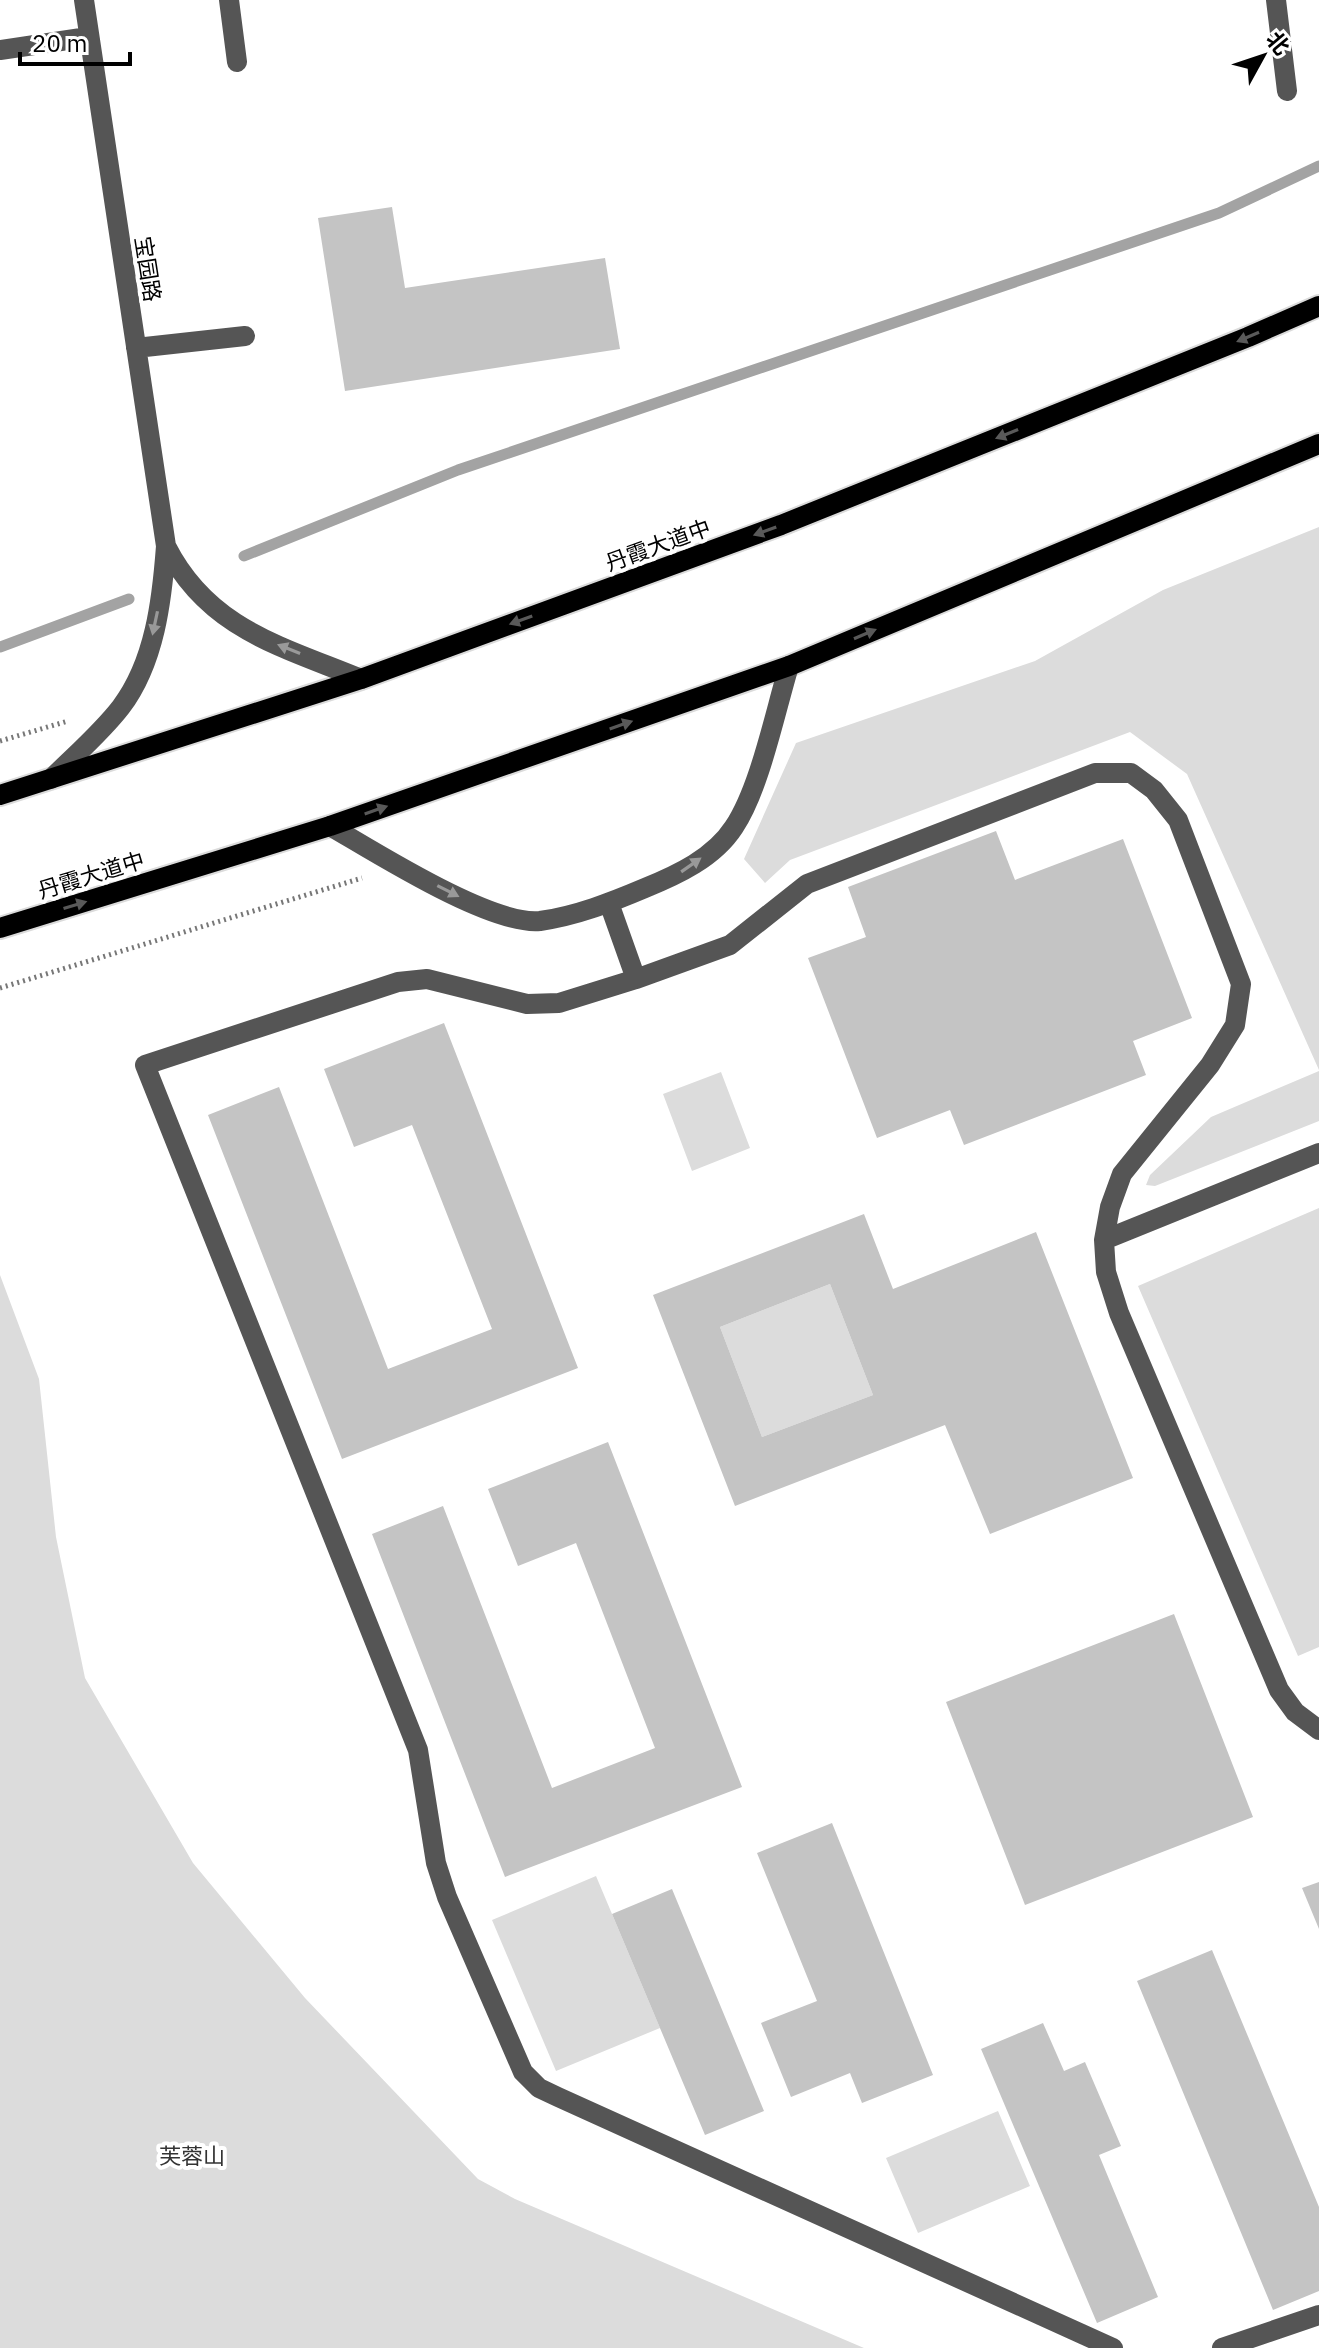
<svg xmlns="http://www.w3.org/2000/svg" width="1319" height="2348" viewBox="0 0 1319 2348" font-family="'IBM Plex Sans','Noto Sans SC',sans-serif">
  <style>
    .green { fill: #dcdcdc }
    .lines { fill: none; stroke-linecap: round; stroke-linejoin: round }
    .stream { stroke: #a3a3a3; stroke-width: 11 }
    .building { fill: #c4c4c4; fill-rule: evenodd }
    .major-casing { stroke: #dbdbdb; stroke-width: 24 }
    .path { stroke: #777; stroke-width: 5; stroke-dasharray: 2 4; stroke-linecap: butt }
    .minor { stroke: #555; stroke-width: 20 }
    .major { stroke: #000; stroke-width: 20 }
    .oneway { fill: #595959 }
    .oneway2 { fill: #999 }
    .labels { text-anchor: middle; stroke-width: 8; stroke-linejoin: round; paint-order: stroke }
    .street-label { font-size: 22px; fill: #000; stroke: #fff }
    .park-label { font-size: 22px; fill: #333; stroke: #fff }
  </style>
  <rect width="100%" height="100%" fill="#fff"/>
  <!-- green -->
  <path class="green" d="M1319,527V1070L1187,774L1130,732L790,860L765,883L744,859L796,743L1035,661L1163,590Z
    M1319,1071V1121L1155,1186L1146,1185L1150,1175L1211,1117Z
    M721,1072L750,1148L692,1171L663,1094Z
    M1319,1208V1647L1298,1656L1138,1286Z
    M0,1275L39,1379L56,1537L85,1678L193,1863L305,1998L478,2179L515,2199L864,2348H0Z
    M830,1284L873,1395L762,1437L720,1327Z
    M596,1876L660,2028L556,2071L492,1920Z
    M998,2111L1030,2186L918,2233L886,2158Z"/>
  <g class="lines">
    <!-- stream -->
    <path class="stream" d="M244,556L458,470L1219,213L1319,166
      M0,647L129,599"/>
  </g>
  <!-- building -->
  <path class="building" d="M392,207L405,288L605,258L620,349L345,391L318,218Z
    M996,831L1015,880L1123,839L1192,1018L1133,1041L1146,1075L964,1145L950,1110L877,1138L808,958L866,937L848,887Z
    M444,1023L578,1368L342,1459L208,1115L279,1087L388,1369L492,1329L412,1125L354,1147L324,1069Z
    M864,1214L893,1289L1036,1232L1133,1478L990,1534L945,1425L735,1506L653,1295ZM830,1284L873,1395L762,1437L720,1327Z
    M608,1442L742,1787L505,1877L372,1534L443,1506L552,1788L655,1748L576,1543L518,1566L488,1489Z
    M1174,1614L1253,1817L1025,1905L946,1702Z
    M832,1823L933,2075L862,2103L850,2073L791,2097L761,2023L817,2001L757,1853Z
    M1319,1882V1929L1302,1888Z
    M672,1889L764,2111L705,2135L612,1914Z
    M1212,1950L1319,2207V2291L1273,2310L1137,1981Z
    M1043,2023L1064,2071L1085,2062L1121,2146L1099,2155L1158,2297L1097,2323L981,2049Z"/>
  <g class="lines">
    <defs>
      <path id="major" d="M0,795L361,679L781,525L1248,337L1319,306
        M0,928L330,826L789,666L1319,444"/>
    </defs>
    <!-- major casing -->
    <use href="#major" class="major-casing"/>
    <!-- path -->
    <path class="path" d="M0,741L68,721
      M0,988L362,878"/>
    <!-- minor -->
    <path class="minor" d="M229,0L237,62
      M1276,0L1287,91
      M0,50L88,37
      M136,348L245,336
      M166,546C208,629 281,646 361,679
      M51,779C75,755 101,733 121,707C155,662 162,600 166,546L84,0
      M330,826C375,852 491,926 540,921C576,916 612,902 645,888C677,875 714,858 734,827C760,788 775,712 789,666
      M609,903L636,979
      M1104,1240L1319,1153
      M1113,2348L558,2097L539,2088L523,2072L447,1897L436,1863L418,1750L145,1065L398,982L427,979L527,1004L559,1003L636,979L730,945L807,884L1095,773H1131L1154,790L1178,820L1241,984L1235,1025L1210,1065L1122,1174L1110,1207L1104,1240L1106,1272L1119,1313L1279,1690L1295,1712L1319,1730
      M1222,2348L1319,2315"/>
    <!-- major -->
    <use href="#major" class="major"/>
  </g>
  <!-- one-way arrows -->
  <defs><path id="oneway-solid" d="M-6-.8H1V-3.2L6.5 0L1 3.2V.8H-6Z" transform="scale(2)"/></defs>
  <g class="oneway">
    <use href="#oneway-solid" transform="translate(1248 337) rotate(157)"/>
    <use href="#oneway-solid" transform="translate(1007 434) rotate(158)"/>
    <use href="#oneway-solid" transform="translate(765 531) rotate(160)"/>
    <use href="#oneway-solid" transform="translate(521 620) rotate(160)"/>
    <use href="#oneway-solid" transform="translate(865 634) rotate(-23)"/>
    <use href="#oneway-solid" transform="translate(621 725) rotate(-19)"/>
    <use href="#oneway-solid" transform="translate(376 810) rotate(-19)"/>
    <use href="#oneway-solid" transform="translate(75 905) rotate(-17)"/>
  </g>
  <g class="oneway2">
    <use href="#oneway-solid" transform="translate(155 623) rotate(102)"/>
    <use href="#oneway-solid" transform="translate(289 649) rotate(-158)"/>
    <use href="#oneway-solid" transform="translate(691 865) rotate(-35)"/>
    <use href="#oneway-solid" transform="translate(448 891) rotate(27)"/>
  </g>
  <g class="labels">
    <!-- street labels -->
    <g class="street-label">
      <text transform="translate(148 269) rotate(81)" y="8">宝园路</text>
      <text transform="translate(658 545) rotate(-20)" y="8">丹霞大道中</text>
      <text transform="translate(91 875) rotate(-17)" y="8">丹霞大道中</text>
    </g>
    <!-- park labels -->
    <g class="park-label">
      <text x="192" y="2164">芙蓉山</text>
    </g>
  </g>
  <!-- north arrow -->
  <g transform="translate(1263 56) rotate(50)" stroke="#ffffff" stroke-width="6" paint-order="stroke">
  <path d="M0-6L14 30L0 20L-14 30Z" fill="#000000"/>
  <text y="-12" font-size="22" font-weight="bold" text-anchor="middle" fill="#000000">北</text>
  </g>
  <!-- scale -->
  <path d="M20 52v12h110v-12" fill="none" stroke="#000000" stroke-width="4"/>
  <text x="32" y="52" font-size="24" fill="#000000" stroke="#ffffff" stroke-width="6" paint-order="stroke">20 m</text>
</svg>
